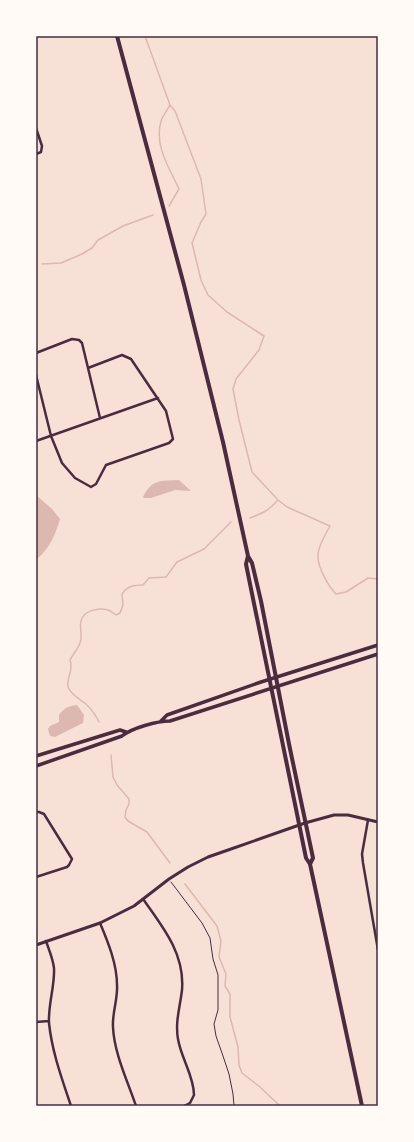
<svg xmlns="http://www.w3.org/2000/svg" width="414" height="1142" viewBox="0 0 414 1142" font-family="Raleway,sans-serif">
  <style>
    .water { fill: #dcb8b0 }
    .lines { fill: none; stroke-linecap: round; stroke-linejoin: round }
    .stream { stroke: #dcb8b0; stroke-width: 1.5 }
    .path { stroke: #4a2c40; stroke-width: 1 }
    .minor { stroke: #4a2c40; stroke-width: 2.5 }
    .tertiary { stroke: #4a2c40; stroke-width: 3 }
    .secondary { stroke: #4a2c40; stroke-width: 3.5 }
    .primary { stroke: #4a2c40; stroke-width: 4 }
    .neatline { fill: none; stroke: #4a2c40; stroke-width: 1.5 }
  </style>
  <rect width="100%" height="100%" fill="#f7e1d7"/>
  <!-- water -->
  <path class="water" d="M179,480L191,491L175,490L151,498H144L143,497C152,479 160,481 179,480Z
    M36,495L52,509L60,519C55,535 50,548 37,559H36Z
    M77,705L84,715L83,723L55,737L50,736L48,729L50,726L59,722V715C64,708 68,706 77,705Z"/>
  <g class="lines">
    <!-- stream -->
    <path class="stream" d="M145,36L170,105L175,111L201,179L206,214L201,222L192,243L201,280L208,295L227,312L264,336L259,350L236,379L233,389L239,420L252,472L278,500L287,507L330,526C326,533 318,547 318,555C317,566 328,586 336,594L346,592L368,578L378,579
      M169,206L179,189C169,167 154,146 161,121C163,116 167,110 170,105
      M42,264L61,263L82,254L92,248L98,240L123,226L153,215
      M250,518C263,513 268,511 278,500
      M99,722C96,715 92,710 86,704C80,699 71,695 68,687C66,678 74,671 70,660C73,654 78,649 80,643C83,635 79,628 81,621C83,611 98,607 108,610C111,611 113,613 116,615L120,613L123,605L122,594C127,586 134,585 143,585L149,578L166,577L177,562L204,549L231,522
      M111,755L113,777L117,785L129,799V804L126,810L125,817L128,821L147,832L170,863
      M185,884L217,926L221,941L219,957L226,974L225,986L230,994V1017L238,1047L239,1065L242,1073L260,1087L280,1106"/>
    <!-- path -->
    <path class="path" d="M171,882L202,923L210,938L213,959L218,975V1010L214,1024L216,1036L223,1056L229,1074L233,1094L234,1106"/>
    <!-- minor -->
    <path class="minor" d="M36,128L42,146L41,152L36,154
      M36,353L72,339L79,340L82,343L100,418
      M36,375L51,436L62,463L75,478L91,487L96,484L106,465L169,443L173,439L166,411L131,359L122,355L88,368
      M36,441L158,398
      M36,812H39L44,814L72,859L69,865L67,867L36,877
      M368,820L362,854L363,863L378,950
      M143,899C163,927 185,954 182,990C180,1007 175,1022 178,1039C181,1058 194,1076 194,1095L190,1103L184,1106
      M100,923C108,942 117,964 117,985C118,999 112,1013 113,1027C114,1053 128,1082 136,1106
      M46,941C49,950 53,959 54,968C55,986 48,1004 49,1023C52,1052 62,1079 71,1106
      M36,1022L49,1021"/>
    <!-- tertiary -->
    <path class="tertiary" d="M36,945L100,923L134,906L169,879L188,867L208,857L231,849L305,823L334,815H348L378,822"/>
    <!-- secondary -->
    <path class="secondary" d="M161,721L167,715L261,682L378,645
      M36,756L120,730L126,732
      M36,766L122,736C132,728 157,721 170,721L378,654"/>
    <!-- primary -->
    <path class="primary" d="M117,36L184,285L223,442L248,556L252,563L261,601L289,744L313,858L310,864
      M248,556L246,564L248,574L306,858L310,864L362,1106"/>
  </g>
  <!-- border -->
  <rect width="414" height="1142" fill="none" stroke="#fffaf5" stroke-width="74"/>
  <rect x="37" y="37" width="340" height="1068" class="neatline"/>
</svg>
